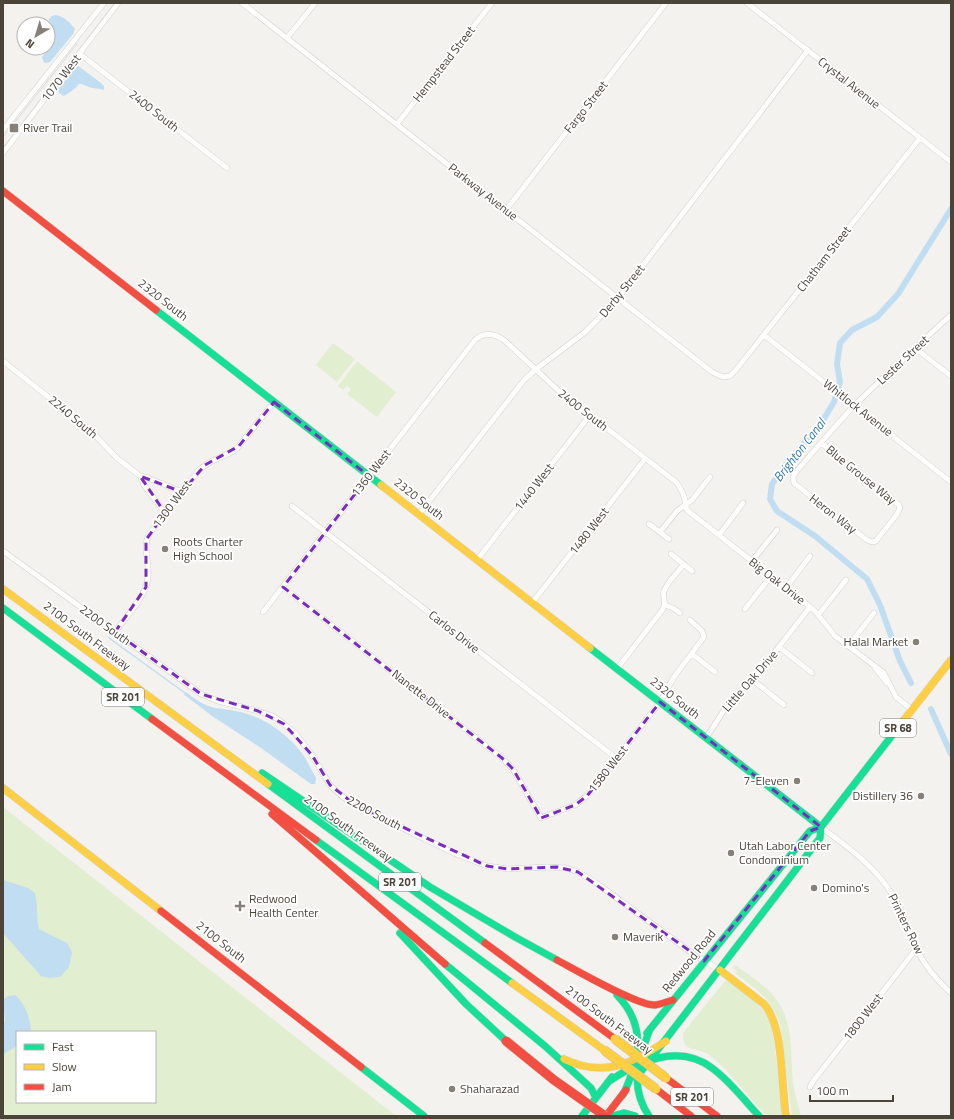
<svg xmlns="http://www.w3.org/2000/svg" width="954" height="1119" viewBox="0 0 954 1119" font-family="'Titillium Web',sans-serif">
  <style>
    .green { fill: #e1eecf; fill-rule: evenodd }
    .water { fill: #c0ddf1 }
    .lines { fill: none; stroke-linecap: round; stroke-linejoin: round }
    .stream { stroke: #c0ddf1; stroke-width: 1.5 }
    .canal { stroke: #c0ddf1; stroke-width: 6 }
    .street-casing { stroke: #d2d0cb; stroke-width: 6 }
    .fast-casing { stroke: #d3cfc5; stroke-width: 8 }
    .slow-casing { stroke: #d3cfc5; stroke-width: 8 }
    .jam-casing { stroke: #d3cfc5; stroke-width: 8 }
    .street { stroke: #fdfdfc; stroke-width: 5 }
    .fast { stroke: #16e098; stroke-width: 7 }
    .slow { stroke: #ffcf43; stroke-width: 7 }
    .jam { stroke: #f24e42; stroke-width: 7 }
    .tram { stroke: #dbdbda; stroke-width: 1 }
    .slow-bridge-casing { stroke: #ccbfa9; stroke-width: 10; stroke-linecap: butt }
    .jam-bridge-casing { stroke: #ccbfa9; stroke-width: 10; stroke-linecap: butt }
    .slow-bridge { stroke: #ffcf43; stroke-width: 9 }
    .jam-bridge { stroke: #f24e42; stroke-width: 9 }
    .marked { fill: none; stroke: #7b2cbf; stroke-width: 3; stroke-dasharray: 8 5; stroke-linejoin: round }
    .poi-dot { fill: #868178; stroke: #fff; stroke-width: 1.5 }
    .labels { text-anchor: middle; stroke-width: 3.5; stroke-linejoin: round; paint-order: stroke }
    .shield { fill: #fff; stroke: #817c74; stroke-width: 1 }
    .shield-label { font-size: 11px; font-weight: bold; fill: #4b4439 }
    .street-label { font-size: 12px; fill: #4b4439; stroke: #fff }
    .poi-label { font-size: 12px; fill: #4b4439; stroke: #fff; text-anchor: start }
    .water-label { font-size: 13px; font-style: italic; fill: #2e7ab2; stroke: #fff }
  </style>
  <rect width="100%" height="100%" fill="#f4f2ee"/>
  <!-- green -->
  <path class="green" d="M333,343L355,359L337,382L316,365Z
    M357,361L396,392L377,417L347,394L351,389L347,386L343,390L338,386Z
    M3,807L396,1116H3ZM17,1032H155V1102H17Z
    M735,965C746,973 759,981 769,991C795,1016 790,1051 793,1083C795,1094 798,1105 801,1116H792L780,1024C771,997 757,990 736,974L737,972L733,968Z
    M726,980C745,993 759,1002 771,1021L784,1116H767C746,1096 731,1071 708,1054C696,1046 683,1054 683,1033Z"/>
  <!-- water -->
  <path class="water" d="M56,15C63,16 71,23 75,29L73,34L50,62L44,63L42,57L48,48L50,28L49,19L52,16Z
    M77,65L101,83L104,86V90C99,88 94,89 89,87C85,86 84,84 79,84C76,88 69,93 64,96L59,93L58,90Z
    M186,692C194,699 205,706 216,708C224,709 232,710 240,712C263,717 286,733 301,752C307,760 311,769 316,778L315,784H311L261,748L212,716L186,696L184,695Z
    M3,880L28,888L35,893C38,905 36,917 39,929L67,943L72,952L69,967L60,977L49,978L41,976L3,933Z
    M15,995C25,1003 31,1020 31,1032H17V1046L3,1054V1024L5,1021L3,1000L8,996Z"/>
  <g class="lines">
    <!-- stream -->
    <path class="stream" d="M109,638L185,693"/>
    <!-- canal -->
    <path class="canal" d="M911,683L900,661L880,605L867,579L815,536L777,511L770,499L772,484L786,465L820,425L834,402L840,382L837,364L840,343L852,330L877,317L898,294L951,209
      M931,709L951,754"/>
    <defs>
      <path id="street" d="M242,3L712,372L723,377L730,376L735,371L920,138
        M747,3L951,162
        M287,38L315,3
        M80,54L227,168
        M397,124L492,3
        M3,130L104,3
        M3,153L118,3
        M506,210L666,3
        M764,335L951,482
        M915,348L951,376
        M3,361L90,430L117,458L140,476L144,485L165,513
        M821,443L899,505L900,508L897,514L876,541L872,542L867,540L799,487L794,483L793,478L795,473C814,451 833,428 853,407C885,375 918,345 951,315
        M140,476L148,478L182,492
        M292,506L616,758
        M419,514L525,379L540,366L584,333L614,303L808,50
        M649,524L669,539
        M660,532L677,511L692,500L710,477
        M719,535L743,503
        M3,551L201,694L218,701L258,711L273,716L284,724L296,734L312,755L330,785L343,797L357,806L456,854L487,866L508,869L546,867L566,868L578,872L595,882L696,956L720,970
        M671,554L692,571
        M477,560L590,415
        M752,561L777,530
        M283,587L502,758L513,769L541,818L575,805L587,796L660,702L674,677L704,637L702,631L690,620
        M786,588L810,556
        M532,603L645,459
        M665,605L673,608L680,613
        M745,609L771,576
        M263,612L475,340C484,332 494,333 504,340L560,392L676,482C679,486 683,492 684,497C686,502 685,506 687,510L815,611L835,636L884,673L896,697L912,710
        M819,614L846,580
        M115,632C126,617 147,595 148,577C150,562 142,549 149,534L199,470L210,462L234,451L239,446L274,402
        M848,646L874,613
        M779,647L812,673
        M692,654L715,672
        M875,668L887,683
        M617,669L663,609C667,603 662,597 664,591C668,581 678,572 684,564
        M753,680L784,705
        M706,738L732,698L753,680L810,607
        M821,827C846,846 875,866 892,894C902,910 908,929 916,947C923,964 937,980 951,993
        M810,1087L814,1080L916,949"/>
      <path id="fast" d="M156,310L381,485
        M3,608L152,719
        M590,648L821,827
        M262,773L430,887L515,937L557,960
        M268,784L485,943
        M316,840L512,983
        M400,933L466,1004L506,1041
        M445,964L545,1046L591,1088L596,1098
        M617,995C647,1026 640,1059 623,1095
        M647,1033L810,831L821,827L904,720
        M361,1067L424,1116
        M636,1078L820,838L821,827
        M608,1082C638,1061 679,1043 712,1068C730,1081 744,1100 759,1116
        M582,1116L612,1077
        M613,1116L624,1113L635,1116
        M649,1116C629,1087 638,1060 650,1029"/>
      <path id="slow" d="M381,485L590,648
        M3,589L268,784
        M904,720L951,660
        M3,788L161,911
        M720,970L764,1004C784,1026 781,1086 786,1116
        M512,983L604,1050
        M564,1059C603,1078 632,1064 666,1041"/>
      <path id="jam" d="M3,191L156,310
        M152,719L316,840
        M272,814L445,964
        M161,911L361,1067
        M485,943L615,1039
        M557,960C574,969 638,1006 655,1005C661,1004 667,1002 673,1000
        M666,1078L717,1116
        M656,1089L691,1116
        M606,1116L626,1090"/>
    </defs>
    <!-- street casing -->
    <use href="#street" class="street-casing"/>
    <!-- fast casing -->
    <use href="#fast" class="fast-casing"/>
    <!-- slow casing -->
    <use href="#slow" class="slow-casing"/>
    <!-- jam casing -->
    <use href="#jam" class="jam-casing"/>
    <!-- street -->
    <use href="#street" class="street"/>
    <!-- fast -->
    <use href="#fast" class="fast"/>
    <!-- slow -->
    <use href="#slow" class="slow"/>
    <!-- jam -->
    <use href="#jam" class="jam"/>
    <!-- tram -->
    <path class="tram" d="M3,137L77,44
      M3,148L115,3"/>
    <defs>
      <path id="slow-bridge" d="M615,1039L666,1078
        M604,1050L656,1089"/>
      <path id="jam-bridge" d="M506,1041L554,1080L605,1116"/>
    </defs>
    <!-- slow-bridge casing -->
    <use href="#slow-bridge" class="slow-bridge-casing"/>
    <!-- jam-bridge casing -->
    <use href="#jam-bridge" class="jam-bridge-casing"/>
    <!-- slow-bridge -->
    <use href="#slow-bridge" class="slow-bridge"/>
    <!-- jam-bridge -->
    <use href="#jam-bridge" class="jam-bridge"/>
  </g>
  <!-- marked area -->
  <path class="marked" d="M274,402L369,476L283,587L502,758L513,769L541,818L575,805L587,796L660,702L821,827L810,831L704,961L578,872L557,867L508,869L487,866L357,806L330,785L312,755L284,724L258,711L201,694L115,632L146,587V540L165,513L140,476L182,492L205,465L239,446Z"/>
  <!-- markers -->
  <g class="poi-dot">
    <rect x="9" y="123" width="10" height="10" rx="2"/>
    <circle cx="165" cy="549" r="4"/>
    <circle cx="916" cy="642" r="4"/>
    <circle cx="797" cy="781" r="4"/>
    <circle cx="921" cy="796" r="4"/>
    <circle cx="731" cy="853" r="4"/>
    <circle cx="814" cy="888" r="4"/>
    <path d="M238 900h4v4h4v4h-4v4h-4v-4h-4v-4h4z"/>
    <circle cx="615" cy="937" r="4"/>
    <circle cx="452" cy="1089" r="4"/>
  </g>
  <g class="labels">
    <!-- shield labels -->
    <g class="shield">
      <rect x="102" y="688" width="42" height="18" rx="3"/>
      <rect x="880" y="719" width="36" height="18" rx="3"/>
      <rect x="379" y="873" width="42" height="18" rx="3"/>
      <rect x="671" y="1088" width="42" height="18" rx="3"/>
    </g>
    <g class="shield-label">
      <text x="123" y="701">SR 201</text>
      <text x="898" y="732">SR 68</text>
      <text x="400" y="886">SR 201</text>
      <text x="692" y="1101">SR 201</text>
    </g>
    <!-- street labels -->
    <g class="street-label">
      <text transform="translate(444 64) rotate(-52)" y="4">Hempstead Street</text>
      <text transform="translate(61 78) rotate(-52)" y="4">1070 West</text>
      <text transform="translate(849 83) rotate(38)" y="4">Crystal Avenue</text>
      <text transform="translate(586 107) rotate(-52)" y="4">Fargo Street</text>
      <text transform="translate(154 111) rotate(38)" y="4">2400 South</text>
      <text transform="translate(483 192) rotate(38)" y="4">Parkway Avenue</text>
      <text transform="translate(824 259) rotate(-52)" y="4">Chatham Street</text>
      <text transform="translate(622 291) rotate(-51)" y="4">Derby Street</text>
      <text transform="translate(163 300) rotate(38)" y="4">2320 South</text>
      <text transform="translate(903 360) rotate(-43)" y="4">Lester Street</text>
      <text transform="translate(858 408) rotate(38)" y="4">Whitlock Avenue</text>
      <text transform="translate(583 410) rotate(38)" y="4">2400 South</text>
      <text transform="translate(73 417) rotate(40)" y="4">2240 South</text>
      <text transform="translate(371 473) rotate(-52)" y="4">1360 West</text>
      <text transform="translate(861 475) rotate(39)" y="4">Blue Grouse Way</text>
      <text transform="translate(534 487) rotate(-52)" y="4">1440 West</text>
      <text transform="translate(419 499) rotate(38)" y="4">2320 South</text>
      <text transform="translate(172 504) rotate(-53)" y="4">1300 West</text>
      <text transform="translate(833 514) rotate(38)" y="4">Heron Way</text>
      <text transform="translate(589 531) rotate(-52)" y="4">1480 West</text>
      <text transform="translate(777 581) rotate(38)" y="4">Big Oak Drive</text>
      <text transform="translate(105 625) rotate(36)" y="4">2200 South</text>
      <text transform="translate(454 632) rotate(38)" y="4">Carlos Drive</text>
      <text transform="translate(87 636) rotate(37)" y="4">2100 South Freeway</text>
      <text transform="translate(750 681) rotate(-49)" y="4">Little Oak Drive</text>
      <text transform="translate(421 694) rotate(38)" y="4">Nanette Drive</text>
      <text transform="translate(675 698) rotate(38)" y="4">2320 South</text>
      <text transform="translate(608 769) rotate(-52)" y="4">1580 West</text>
      <text transform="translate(374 813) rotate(28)" y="4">2200 South</text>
      <text transform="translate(348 828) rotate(36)" y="4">2100 South Freeway</text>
      <text transform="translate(906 924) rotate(64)" y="4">Printers Row</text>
      <text transform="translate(221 942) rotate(38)" y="4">2100 South</text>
      <text transform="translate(689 961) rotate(-51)" y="4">Redwood Road</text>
      <text transform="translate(863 1017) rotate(-52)" y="4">1800 West</text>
      <text transform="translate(609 1020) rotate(37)" y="4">2100 South Freeway</text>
    </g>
    <!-- poi labels -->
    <g class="poi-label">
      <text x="23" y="132">River Trail</text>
      <text x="173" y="546">Roots Charter<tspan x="173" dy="14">High School</tspan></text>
      <text x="908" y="646" text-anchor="end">Halal Market</text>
      <text x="789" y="785" text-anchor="end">7-Eleven</text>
      <text x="913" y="800" text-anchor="end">Distillery 36</text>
      <text x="739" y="850">Utah Labor Center<tspan x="739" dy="14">Condominium</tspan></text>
      <text x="822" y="892">Domino's</text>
      <text x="249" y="903">Redwood<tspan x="249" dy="14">Health Center</tspan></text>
      <text x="623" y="941">Maverik</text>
      <text x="460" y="1093">Shaharazad</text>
    </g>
    <!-- water labels -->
    <g class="water-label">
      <text transform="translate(799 450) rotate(-52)" y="5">Brighton Canal</text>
    </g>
  </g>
  <!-- border -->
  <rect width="954" height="1119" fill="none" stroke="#4b4439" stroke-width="8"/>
  <!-- legend -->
  <rect x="16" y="1031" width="140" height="72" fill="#ffffff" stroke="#b7b4b0"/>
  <rect x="24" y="1044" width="20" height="6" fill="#16e098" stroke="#b7b4b0"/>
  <text x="52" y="1051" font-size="12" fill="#4b4439">Fast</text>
  <rect x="24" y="1064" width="20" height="6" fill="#ffcf43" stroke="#b7b4b0"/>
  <text x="52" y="1071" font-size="12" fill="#4b4439">Slow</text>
  <rect x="24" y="1084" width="20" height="6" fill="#f24e42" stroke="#b7b4b0"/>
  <text x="52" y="1091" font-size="12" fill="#4b4439">Jam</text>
  <!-- north arrow -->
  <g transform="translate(36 36) rotate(218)"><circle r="19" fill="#ffffff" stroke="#b7b4b0"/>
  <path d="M0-3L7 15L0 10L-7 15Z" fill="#868178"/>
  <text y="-6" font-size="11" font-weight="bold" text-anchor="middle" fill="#4b4439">N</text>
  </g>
  <!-- scale -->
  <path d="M810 1095v6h83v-6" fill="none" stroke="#4b4439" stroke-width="2"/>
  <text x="816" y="1095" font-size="12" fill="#4b4439" stroke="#ffffff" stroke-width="3" paint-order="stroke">100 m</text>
</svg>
